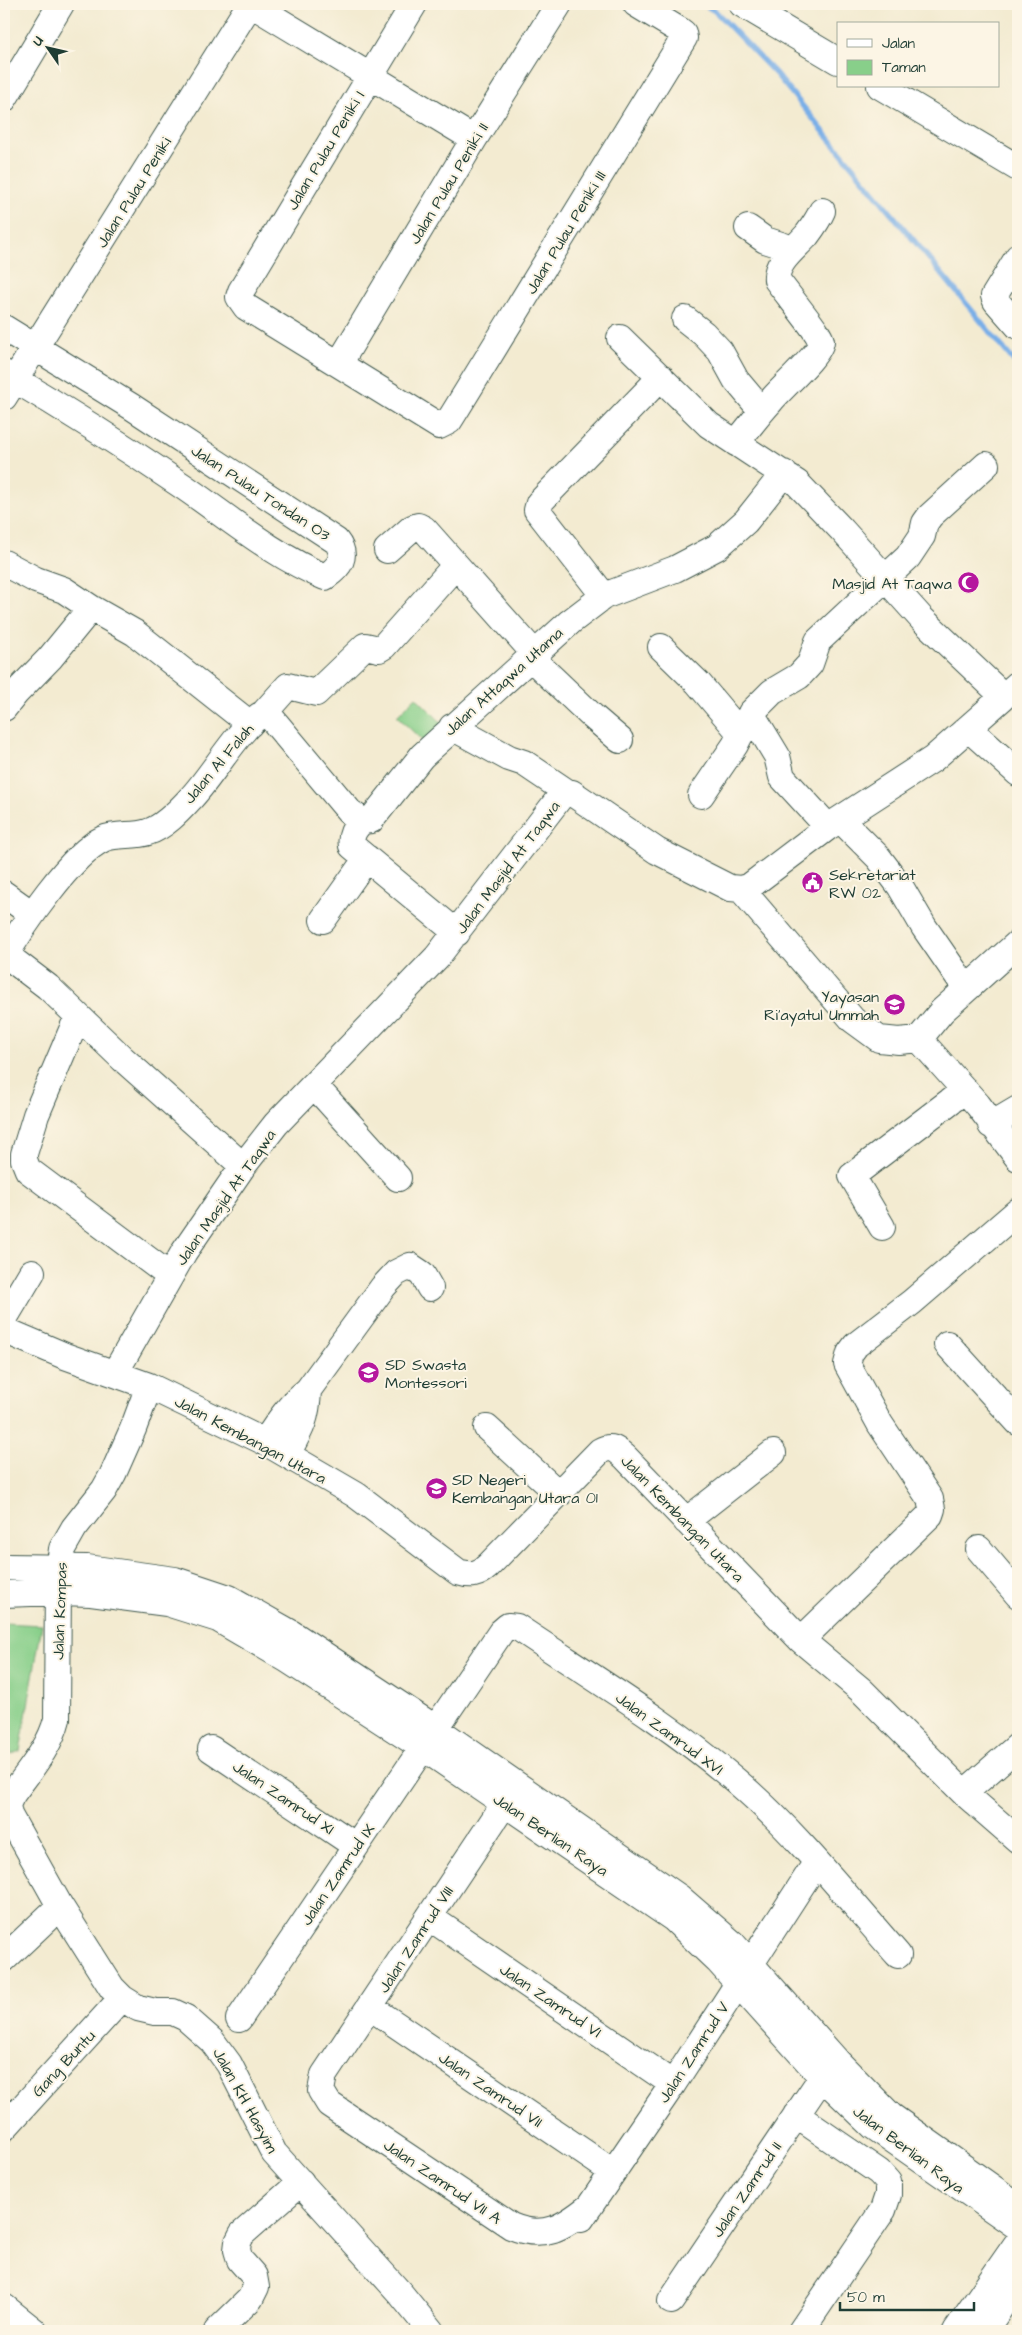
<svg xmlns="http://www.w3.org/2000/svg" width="1022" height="2335" viewBox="0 0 1022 2335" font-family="'Architects Daughter',sans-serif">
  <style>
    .green { fill: #88cf8a; stroke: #54865f }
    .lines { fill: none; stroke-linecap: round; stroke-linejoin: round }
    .stream { stroke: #79afe7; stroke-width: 5.5 }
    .minor-casing { stroke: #3f574c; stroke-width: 28 }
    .minor { stroke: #fff; stroke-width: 26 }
    .labels { text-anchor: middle; stroke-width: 4; stroke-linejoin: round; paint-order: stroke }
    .street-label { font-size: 16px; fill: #1f3d34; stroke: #fcf5e5 }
    .poi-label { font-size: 16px; fill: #1f3d34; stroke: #fcf5e5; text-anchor: start }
  </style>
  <rect width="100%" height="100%" fill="#fcf5e5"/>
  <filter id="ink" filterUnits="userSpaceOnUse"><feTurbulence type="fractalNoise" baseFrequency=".02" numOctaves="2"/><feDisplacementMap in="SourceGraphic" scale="10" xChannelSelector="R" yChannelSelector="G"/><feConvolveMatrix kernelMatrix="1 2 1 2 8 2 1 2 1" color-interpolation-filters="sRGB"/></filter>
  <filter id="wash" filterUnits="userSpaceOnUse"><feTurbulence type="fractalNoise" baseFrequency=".0096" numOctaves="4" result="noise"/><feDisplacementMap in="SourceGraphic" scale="20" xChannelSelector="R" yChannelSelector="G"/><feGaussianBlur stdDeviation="1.12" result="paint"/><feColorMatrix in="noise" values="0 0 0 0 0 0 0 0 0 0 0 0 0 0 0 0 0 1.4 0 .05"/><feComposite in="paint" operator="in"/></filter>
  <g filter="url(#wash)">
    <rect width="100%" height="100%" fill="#f3ebd1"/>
    <!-- green -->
    <path class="green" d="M416,697L448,729L430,748L397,716Z
      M4,1623L42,1625L20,1751L4,1757Z"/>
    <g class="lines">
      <!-- stream -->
      <path class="stream" d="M703,4L715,11L776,74L1018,366"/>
    </g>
  </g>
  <g filter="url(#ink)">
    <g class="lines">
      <defs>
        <path id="minor" d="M251,4L474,139
          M414,4L241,291L239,297L246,307L439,426L449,421L454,413L684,38L683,33L679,30L636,4
          M742,4L838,61
          M880,86L1018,168
          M4,99L61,4
          M748,228L765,240L784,246L791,251
          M1018,257L994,296L996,301L1018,326
          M685,319L704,334L720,351L736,380L762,411
          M4,328L132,407L336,541C348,556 340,567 325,577C274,556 229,518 184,487C125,447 65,409 4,373
          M620,338L709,425L797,483L842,530L922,619L1003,696
          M339,364L474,139L559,4
          M4,397L250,4
          M736,443C747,430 758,415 770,402C779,390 821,354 821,341C821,335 783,289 777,280C775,262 796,248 807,235C813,227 818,220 822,211
          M387,550L412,528L418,526L424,529L535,654
          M4,563L36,580L64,590L91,608
          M604,596L537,510L539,503L661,377
          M661,647L698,683L741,734
          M530,657L592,716L620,740
          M4,708L16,693L50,658L91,608L135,633L250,724
          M264,713L288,686L316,693L365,646L379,649L384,646L455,566
          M751,713L777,756L782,777L828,827
          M452,727L509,758L524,763L567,792
          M968,728L1018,773
          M701,795L735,745L751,713L772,692L799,676L810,664L818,641L908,557L922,536L925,523L930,516L986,465
          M841,820L878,857L900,886L924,927L966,988
          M362,821C354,829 350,835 352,846L457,933
          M741,889L853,1020L879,1039L899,1041L919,1039L978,1105L1018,1158
          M4,894L32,914
          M323,920L367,858
          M6,955L48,987L123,1059L243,1166
          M4,958C22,927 71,854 103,839C116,833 134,837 148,832C164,827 179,811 190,799C210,779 242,723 264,713L273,720L349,811L362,821L371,820L422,756L570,622L604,596L675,569L717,547L746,521L784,473
          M78,1016L36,1115L24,1154V1160L28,1170L170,1276
          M919,1039L942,1011L1018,943
          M314,1085L398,1178
          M991,1125L1018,1109
          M882,1227L852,1176L965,1090
          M4,1319L32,1272
          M4,1330L65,1356L149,1386L265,1442L356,1495L458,1572C471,1576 478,1575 488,1566L600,1451C612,1444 617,1450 626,1458L801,1640L861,1690L964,1793L1018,1840
          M947,1344L1018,1422
          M115,1373L184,1252L243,1166L276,1124L437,957L561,796L567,792L572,793L657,851L730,888L741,889L750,886L828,827L933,759L1018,684
          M149,1386L133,1429L113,1474L104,1490L74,1528L62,1549L58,1579L57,1719C50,1748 28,1772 11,1796L7,1805L9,1815L60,1906L112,1988L122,1998L138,2008L155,2012H173L186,2018L212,2041L229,2064L274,2153L400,2293L431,2331
          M487,1428L559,1494
          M265,1442C278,1422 289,1405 308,1390L383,1287L396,1273L410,1266L422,1274L430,1288
          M287,1454C301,1429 307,1419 308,1390
          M686,1521L773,1453
          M979,1549L1018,1595
          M4,1567L87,1568L175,1580L229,1598L291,1633L435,1728L680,1898L732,1943L837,2061L891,2116L1018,2206
          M4,1594L58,1592L91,1593L167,1603L218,1619L288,1660L422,1747L674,1919L718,1961L822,2077L873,2126L1018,2227
          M801,1640L930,1515L932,1509L930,1499L880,1424L847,1364L850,1353L856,1345L912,1302L1018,1211
          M211,1749L356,1846
          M964,1793L1018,1746
          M505,1803L324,2075L321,2091L329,2104L511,2226C544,2240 564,2227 590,2206
          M429,1917L673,2084
          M4,1959L60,1906
          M370,2007L613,2172
          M239,2019L501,1632L508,1626L517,1627C590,1676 667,1722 735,1780C794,1830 846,1896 898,1955
          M796,2115L879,2172L888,2182V2195L883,2210L801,2331
          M4,2128L122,1998
          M581,2219L673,2084L816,1863
          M671,2301L822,2077
          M4,2307L34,2331
          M217,2331L250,2299L256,2287L254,2276L240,2260L237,2250L238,2242L242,2234L301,2182
          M956,2331L1018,2242
          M984,2331L1018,2282"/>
      </defs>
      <!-- minor casing -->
      <use href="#minor" class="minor-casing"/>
      <!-- minor -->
      <use href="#minor" class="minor"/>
    </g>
  </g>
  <!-- icons -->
  <defs>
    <symbol id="mosque-disc" viewBox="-11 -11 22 22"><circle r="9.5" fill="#b5179e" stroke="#fcf5e5"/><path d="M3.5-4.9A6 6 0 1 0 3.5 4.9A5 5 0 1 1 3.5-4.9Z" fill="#fff"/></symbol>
    <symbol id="civic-disc" viewBox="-11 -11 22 22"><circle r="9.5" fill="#b5179e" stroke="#fcf5e5"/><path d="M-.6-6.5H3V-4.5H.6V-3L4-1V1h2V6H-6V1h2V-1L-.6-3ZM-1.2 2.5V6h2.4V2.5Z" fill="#fff"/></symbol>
    <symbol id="school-disc" viewBox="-11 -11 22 22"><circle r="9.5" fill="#b5179e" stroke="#fcf5e5"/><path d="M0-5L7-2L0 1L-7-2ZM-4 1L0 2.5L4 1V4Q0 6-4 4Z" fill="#fff"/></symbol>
  </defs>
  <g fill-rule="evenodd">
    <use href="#mosque-disc" x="956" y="570" width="25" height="25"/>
    <use href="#civic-disc" x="800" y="870" width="25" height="25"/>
    <use href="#school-disc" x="882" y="992" width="25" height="25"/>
    <use href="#school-disc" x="356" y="1360" width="25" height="25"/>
    <use href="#school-disc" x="424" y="1476" width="25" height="25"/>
  </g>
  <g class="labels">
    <!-- street labels -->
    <g class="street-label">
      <text transform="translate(325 150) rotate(-59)" y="6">Jalan Pulau Peniki I</text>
      <text transform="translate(448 183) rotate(-59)" y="6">Jalan Pulau Peniki II</text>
      <text transform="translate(133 192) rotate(-58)" y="6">Jalan Pulau Peniki</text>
      <text transform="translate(565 232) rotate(-59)" y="6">Jalan Pulau Peniki III</text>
      <text transform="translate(261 492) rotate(33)" y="6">Jalan Pulau Tondan O3</text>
      <text transform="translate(503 681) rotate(-42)" y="6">Jalan Attaqwa Utama</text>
      <text transform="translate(218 763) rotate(-50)" y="6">Jalan Al Falah</text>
      <text transform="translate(507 867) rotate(-53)" y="6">Jalan Masjid At Taqwa</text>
      <text transform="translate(225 1197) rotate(-55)" y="6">Jalan Masjid At Taqwa</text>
      <text transform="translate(251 1439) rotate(28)" y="6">Jalan Kembangan Utara</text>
      <text transform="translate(683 1518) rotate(46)" y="6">Jalan Kembangan Utara</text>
      <text transform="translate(59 1611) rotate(-88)" y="6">Jalan Kompas</text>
      <text transform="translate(670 1733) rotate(36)" y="6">Jalan Zamrud XVI</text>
      <text transform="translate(284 1797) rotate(34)" y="6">Jalan Zamrud XI</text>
      <text transform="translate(551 1834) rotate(34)" y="6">Jalan Berlian Raya</text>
      <text transform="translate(337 1874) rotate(-56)" y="6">Jalan Zamrud IX</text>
      <text transform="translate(415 1939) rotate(-57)" y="6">Jalan Zamrud VIII</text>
      <text transform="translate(551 2000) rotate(34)" y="6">Jalan Zamrud VI</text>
      <text transform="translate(693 2052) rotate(-57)" y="6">Jalan Zamrud V</text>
      <text transform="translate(63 2063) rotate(-47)" y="6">Gang Buntu</text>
      <text transform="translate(491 2089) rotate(34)" y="6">Jalan Zamrud VII</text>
      <text transform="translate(246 2100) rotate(61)" y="6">Jalan KH Hasyim</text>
      <text transform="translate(909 2149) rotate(37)" y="6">Jalan Berlian Raya</text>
      <text transform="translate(443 2181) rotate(34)" y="6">Jalan Zamrud VII A</text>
      <text transform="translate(746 2189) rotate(-56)" y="6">Jalan Zamrud II</text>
    </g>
    <!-- poi labels -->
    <g class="poi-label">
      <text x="952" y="589" text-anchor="end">Masjid At Taqwa</text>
      <text x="829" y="880">Sekretariat<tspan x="829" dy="18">RW 02</tspan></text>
      <text x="879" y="1002" text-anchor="end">Yayasan<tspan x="879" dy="18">Ri'ayatul Ummah</tspan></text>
      <text x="385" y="1370">SD Swasta<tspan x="385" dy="18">Montessori</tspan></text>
      <text x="452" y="1485">SD Negeri<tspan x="452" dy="18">Kembangan Utara 01</tspan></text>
    </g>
  </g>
  <!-- margin -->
  <rect width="1022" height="2335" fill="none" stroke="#fcf5e5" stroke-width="20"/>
  <!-- legend -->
  <rect x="837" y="22" width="162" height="65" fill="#fcf5e5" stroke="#a4ab9e"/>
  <rect x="847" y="39" width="25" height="8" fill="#ffffff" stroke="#a4ab9e"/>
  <text x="882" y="48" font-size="15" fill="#1f3d34">Jalan</text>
  <rect x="847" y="60" width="25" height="15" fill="#88cf8a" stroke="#a4ab9e"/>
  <text x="882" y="72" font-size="15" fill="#1f3d34">Taman</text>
  <!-- north arrow -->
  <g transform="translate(48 48) rotate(304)" stroke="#fcf5e5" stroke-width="4" paint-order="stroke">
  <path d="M0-4L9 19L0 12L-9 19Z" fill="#1f3d34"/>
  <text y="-8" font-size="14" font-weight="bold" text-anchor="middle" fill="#1f3d34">U</text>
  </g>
  <!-- scale -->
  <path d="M840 2302v8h134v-8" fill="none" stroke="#1f3d34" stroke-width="2.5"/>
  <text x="847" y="2302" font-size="15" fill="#1f3d34" stroke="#fcf5e5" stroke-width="4" paint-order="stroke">50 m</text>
</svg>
